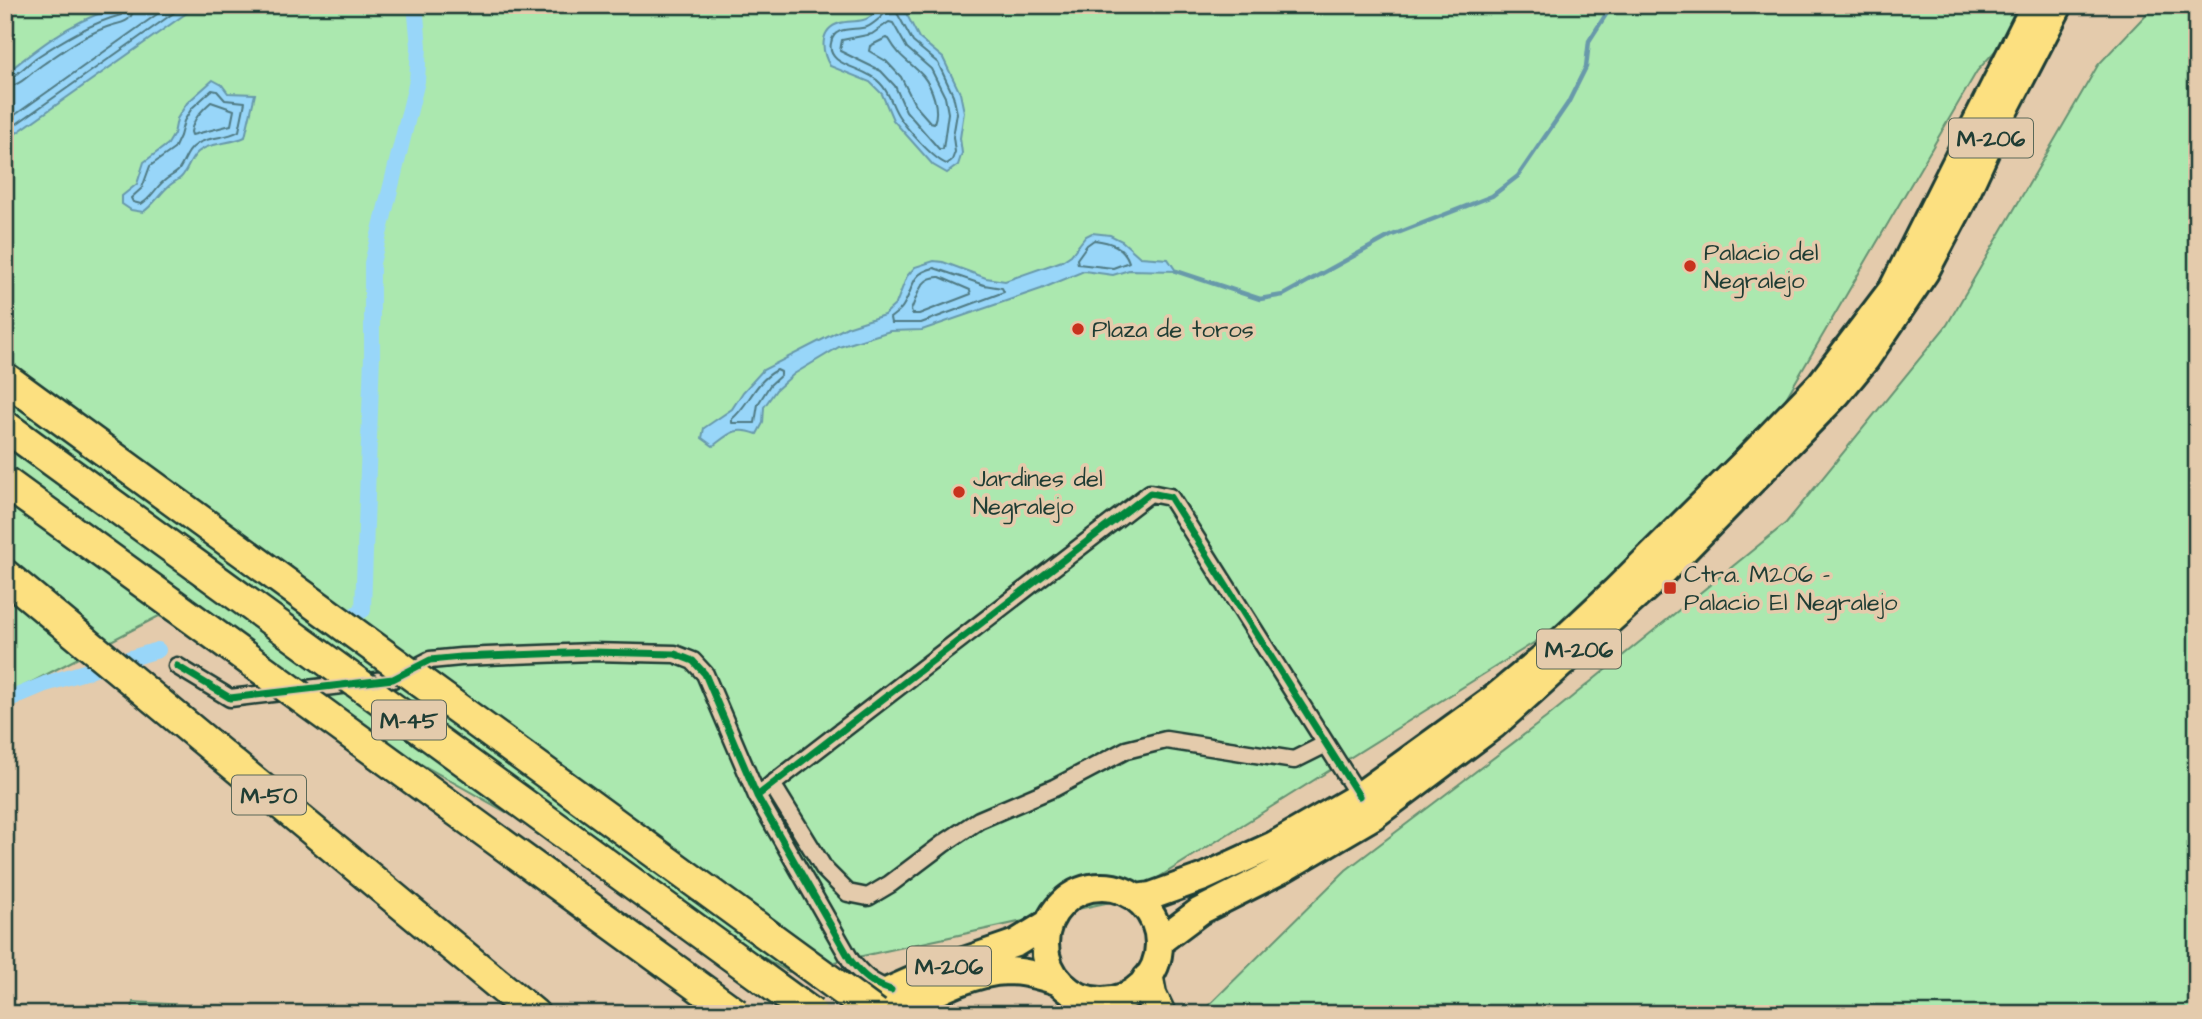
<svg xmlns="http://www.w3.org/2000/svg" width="2202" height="1019" viewBox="0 0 2202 1019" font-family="'Architects Daughter',sans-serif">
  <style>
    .green { fill: #abe8af; stroke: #659272; stroke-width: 2 }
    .water { fill: #98d6f9; stroke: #6899aa; stroke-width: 2 }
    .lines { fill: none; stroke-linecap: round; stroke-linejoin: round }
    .shore { stroke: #4f7a83; stroke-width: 2 }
    .stream { stroke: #6899aa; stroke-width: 4.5 }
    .canal { stroke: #98d6f9; stroke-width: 16 }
    .street-casing { stroke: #1f3d34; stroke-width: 21 }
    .secondary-casing { stroke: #1f3d34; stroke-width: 28 }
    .primary-casing { stroke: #1f3d34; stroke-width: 32 }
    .highway-casing { stroke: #1f3d34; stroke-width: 35 }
    .street { stroke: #e4cbac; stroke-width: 16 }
    .secondary { stroke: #e4cbac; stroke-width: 23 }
    .primary { stroke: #fce080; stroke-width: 26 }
    .highway { stroke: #fce080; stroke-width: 30 }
    .highway-bridge-casing { stroke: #1f3d34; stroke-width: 35; stroke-linecap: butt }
    .highway-bridge { stroke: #fce080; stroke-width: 30 }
    .cycleway-casing { stroke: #e4cbac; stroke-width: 11 }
    .cycleway { stroke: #00873e; stroke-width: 7 }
    .poi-dot { fill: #c8321e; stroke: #e4cbac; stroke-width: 2.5 }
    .labels { text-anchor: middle; stroke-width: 7; stroke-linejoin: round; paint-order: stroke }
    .shield { fill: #e4cbac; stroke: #5a6858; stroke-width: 2 }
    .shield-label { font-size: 23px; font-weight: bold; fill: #1f3d34 }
    .poi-label { font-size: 24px; fill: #1f3d34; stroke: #e4cbac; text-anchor: start }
  </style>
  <rect width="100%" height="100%" fill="#e4cbac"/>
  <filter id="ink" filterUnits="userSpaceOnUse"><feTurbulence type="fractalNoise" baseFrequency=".0143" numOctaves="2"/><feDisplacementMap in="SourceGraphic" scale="14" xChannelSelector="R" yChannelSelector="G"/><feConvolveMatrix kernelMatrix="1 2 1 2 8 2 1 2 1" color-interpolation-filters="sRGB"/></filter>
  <g filter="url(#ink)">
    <!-- green -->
    <path class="green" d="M5,5H2036L1977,71L1706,535L1124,899L789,972L159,616L5,696Z
      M2155,5H2197V1014H1206L1204,1010L1346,870L1546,718L1786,523L1947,325L2098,65Z
      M133,1002L325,1013L132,1014Z"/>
    <!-- water -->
    <path class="water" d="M139,5H198L5,141V74C35,50 70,22 107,11C117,7 129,7 139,5Z
      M887,5H899L905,11L919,38L943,58L960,93L964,112L960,138L962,153L958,165L947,173L933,165L893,120L882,94L870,82L830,66C821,51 819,29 840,23C847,21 855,22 863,20C872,18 878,9 887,5Z
      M213,80L222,85L228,93L255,94L245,137C231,144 210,142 198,152C190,159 189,167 183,175C180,180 174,181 170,185C160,193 154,205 143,212L131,210L122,204V196L137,184L144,162L168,144L174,134L177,119L187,103Z
      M1092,233L1110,235L1122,241L1140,257L1168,259L1176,271L1129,270L1113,275L1084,271L1041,289L922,330L890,331L839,347L794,374L776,390L764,407L763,423L757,434C735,426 730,433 713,446L702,438L704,428L732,409L743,392L763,370L847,327L884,315L896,304L907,276L915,267L934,261L943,262L986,278L1005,281L1062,261L1071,255L1086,236Z"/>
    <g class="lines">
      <!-- shore -->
      <path class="shore" d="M888,5C887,11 885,13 880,18C876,21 872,25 867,27C854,31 834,25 831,43C826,67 865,66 880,83C890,93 891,104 898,115C906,128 934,160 947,164L952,160L955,152L953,137L957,113L953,95L938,63L913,42L896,11L895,5
        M889,22L893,23L907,48L931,69L945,97L948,113L943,149H939L906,111L895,86L881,71L840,51L842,40L872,34Z
        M886,38L889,39C901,60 910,61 923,76C932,87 940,109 934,123L930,122L915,105L901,77L886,61L869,51L870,46Z
        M5,79C17,77 27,64 37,57C63,40 91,23 121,15L125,5
        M5,87C20,87 30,73 42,65C63,51 88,32 113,25C126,22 133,20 134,5
        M212,90L217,91L225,100L245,102L239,131C226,139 209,136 197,144C186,151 185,162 178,171C174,175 168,177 164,181C155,188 151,199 141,204L133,202L131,198L142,188L150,166L174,149L180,136L184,121L192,108Z
        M211,102L234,110L231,125L192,135L191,132C193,119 201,111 211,102Z
        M5,122L170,5
        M5,132L185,5
        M1094,240C1110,242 1124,246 1129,262L1113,268L1078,264L1077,259L1087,245Z
        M934,268L984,285L1002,288L1004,292L921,323H891L890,318C895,314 900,311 903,306C915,287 909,274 934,268Z
        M940,277L970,290L971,294L919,314H912L911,310C918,295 920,276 940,277Z
        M777,370L781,372V375L770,385L758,404L755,423H732V419C750,404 753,383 777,370Z"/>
      <!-- stream -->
      <path class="stream" d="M1176,271L1260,299L1283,295L1390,236L1492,196L1518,176L1568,103L1586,67L1589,41L1612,5"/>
      <!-- canal -->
      <path class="canal" d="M354,615L363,610L372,355V263L417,81L419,46L415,5
        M5,701L45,684L158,650"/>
      <defs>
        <path id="street" d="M177,666L230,698L393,679L430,660L461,657L593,652L675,654L693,661L705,674L757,796
          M772,784L825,870L848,893L868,897L890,884L943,844L979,820L1054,788L1126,750L1166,740L1294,760L1326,744
          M891,990C872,984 863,976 851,961L757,796L1150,493L1170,497L1359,796"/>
        <path id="secondary" d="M1076,996L1081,1014
          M1112,1014L1125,997"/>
        <path id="primary" d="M1045 944a57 57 0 1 1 114 0a57 57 0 1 1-114 0Z
          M1136,898L1151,896L1204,877L1274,845L1359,796L1493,699L1551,651L1615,591L1744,463L1821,383L1893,288L2035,5
          M1160,941L1200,911L1281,870L1373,816L1494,725L1659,576L1837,394L1866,359L1925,272L1962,202L2005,109L2059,5
          M854,1014L891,990L932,972L1016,943L1047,924
          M894,1014C929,996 968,972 1008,971C1024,971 1041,976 1057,981"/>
        <path id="highway" d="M5,575L534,1014
          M1148,979L1151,995L1160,1014"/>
      </defs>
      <!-- street casing -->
      <use href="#street" class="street-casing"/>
      <!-- secondary casing -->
      <use href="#secondary" class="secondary-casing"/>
      <!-- primary casing -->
      <use href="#primary" class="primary-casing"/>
      <!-- highway casing -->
      <use href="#highway" class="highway-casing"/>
      <!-- street -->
      <use href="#street" class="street"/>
      <!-- secondary -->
      <use href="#secondary" class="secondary"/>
      <!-- primary -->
      <use href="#primary" class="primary"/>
      <!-- highway -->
      <use href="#highway" class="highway"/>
      <defs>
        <path id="highway-bridge" d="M5,378L876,1014
          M5,426L812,1014
          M5,482L736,1014"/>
      </defs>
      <!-- highway-bridge casing -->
      <use href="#highway-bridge" class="highway-bridge-casing"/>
      <!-- highway-bridge -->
      <use href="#highway-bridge" class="highway-bridge"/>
      <defs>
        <path id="cycleway" d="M177,666L230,698L393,679L430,660L461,657L593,652L675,654L693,661L705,674L757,796
          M891,990C872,984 863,976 851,961L757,796L1150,493L1170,497L1359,796"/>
      </defs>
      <!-- cycleway casing -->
      <use href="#cycleway" class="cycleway-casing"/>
      <!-- cycleway -->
      <use href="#cycleway" class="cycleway"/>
    </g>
  </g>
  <!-- markers -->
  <g class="poi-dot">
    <circle cx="1690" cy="266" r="7"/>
    <circle cx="1078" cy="329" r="7"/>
    <circle cx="959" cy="492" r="7"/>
    <rect x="1663" y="581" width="14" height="14" rx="3.5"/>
  </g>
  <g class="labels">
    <!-- shield labels -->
    <g class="shield">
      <rect x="1949" y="118.5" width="84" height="39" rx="5"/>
      <rect x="1537" y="629.5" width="84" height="39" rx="5"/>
      <rect x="372" y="700.5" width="74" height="39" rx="5"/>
      <rect x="232" y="775.5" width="74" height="39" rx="5"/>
      <rect x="907" y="946.5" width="84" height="39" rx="5"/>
    </g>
    <g class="shield-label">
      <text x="1991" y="146">M-206</text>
      <text x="1579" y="657">M-206</text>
      <text x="409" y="728">M-45</text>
      <text x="269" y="803">M-50</text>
      <text x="949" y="974">M-206</text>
    </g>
    <!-- poi labels -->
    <g class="poi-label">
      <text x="1704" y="260">Palacio del<tspan x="1704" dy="28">Negralejo</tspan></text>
      <text x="1092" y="337">Plaza de toros</text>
      <text x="973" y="486">Jardines del<tspan x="973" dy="28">Negralejo</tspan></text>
      <text x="1684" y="582">Ctra. M206 -<tspan x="1684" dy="28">Palacio El Negralejo</tspan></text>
    </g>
  </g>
  <!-- margin -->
  <rect width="2202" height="1019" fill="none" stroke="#e4cbac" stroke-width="28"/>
  <rect x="14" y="14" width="2174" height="991" fill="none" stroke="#1f3d34" stroke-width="2.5" filter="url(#ink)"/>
</svg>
